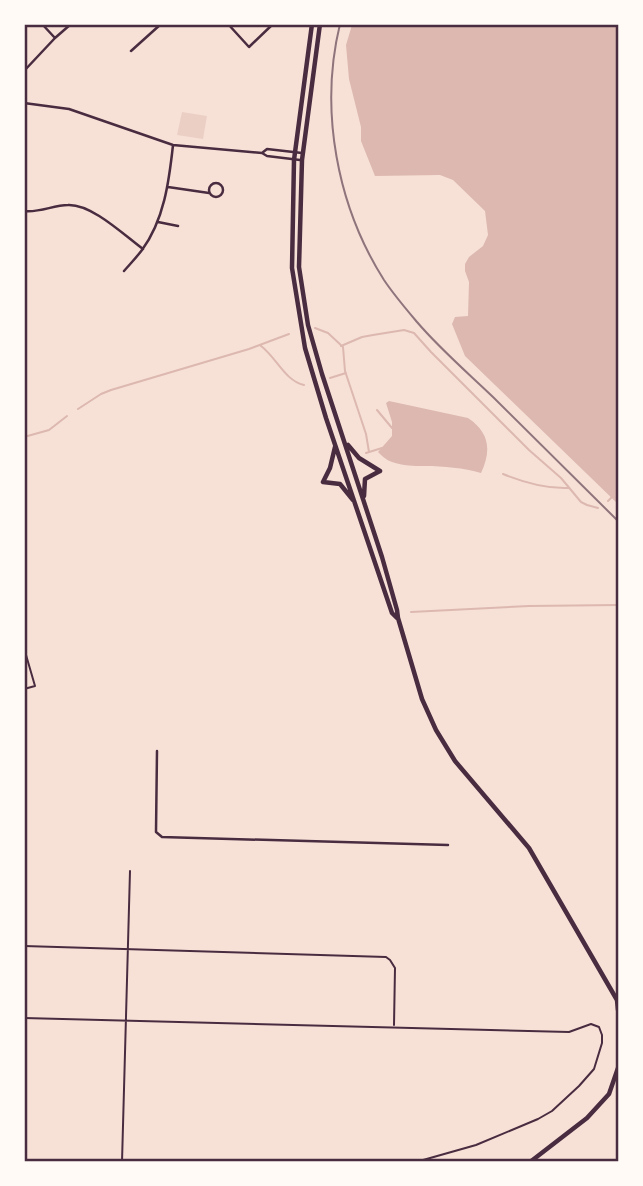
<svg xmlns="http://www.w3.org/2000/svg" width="643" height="1186" viewBox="0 0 643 1186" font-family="Lato,sans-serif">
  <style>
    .green { fill: #ebcfc5 }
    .water { fill: #dcb8b0 }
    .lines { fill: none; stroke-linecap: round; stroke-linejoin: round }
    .stream { stroke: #dcb8b0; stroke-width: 2 }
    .service { stroke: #4a2c40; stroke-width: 2 }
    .minor { stroke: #4a2c40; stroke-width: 2.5 }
    .secondary { stroke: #4a2c40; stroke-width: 4.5 }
    .rail { stroke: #8f747c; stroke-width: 2 }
    .neatline { fill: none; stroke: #4a2c40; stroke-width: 2.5 }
  </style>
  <rect width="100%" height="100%" fill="#f7e1d7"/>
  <!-- green -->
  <path class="green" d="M182,112L207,116L203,139L177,135Z"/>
  <!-- water -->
  <path class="water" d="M352,25H618V504L465,356L452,324L455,317L468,316L469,282L465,271V264L469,257L483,246L488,235L485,211L453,180L440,175L375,176L361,141V127L349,79L346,45Z
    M389,401L468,418C489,432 492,450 481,473C464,468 443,466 425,466C414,466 403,466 392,462C386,460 382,456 378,452L392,436V422L386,403Z"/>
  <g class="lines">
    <!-- stream -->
    <path class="stream" d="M315,328L328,333L343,347L345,371L366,434L369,452
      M261,346C276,357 285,381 304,385
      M341,346L362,337L373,335L404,330L414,333L431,352L529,450L561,478L581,502L587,505L598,508
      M330,378L346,373
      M78,409L101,394L111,390L249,349L289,334
      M377,410L392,428
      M24,437L49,430L67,416
      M366,453L382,448
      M503,474C525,483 546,489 569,488
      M608,501L612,497
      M411,612L529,606L618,605"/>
    <!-- service -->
    <path class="service" d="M24,648L35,686L24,689
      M24,946L386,957L390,960L395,968L394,1025
      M24,1018L569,1032L591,1024L599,1027L602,1035V1043L594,1069L579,1086L552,1111L538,1119L476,1145L416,1162
      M122,1162L130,871"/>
    <!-- minor -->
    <path class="minor" d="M42,24L55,38
      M228,24L249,47L273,24
      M131,51L161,24
      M24,71L55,38L71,24
      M24,103L69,109L173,145L262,153L267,156L300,160
      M262,153L267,149L302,153
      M209 190a7 7 0 1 1 14 0a7 7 0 1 1-14 0Z
      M168,187L209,193
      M24,211C40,213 53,205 68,205C92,204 124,235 143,249
      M158,222L178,226
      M124,271C130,264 136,258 142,250C164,220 169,182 173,145
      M157,751L156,832L162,837L448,845"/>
    <!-- secondary -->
    <path class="secondary" d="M312,24L294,160L292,268L305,348L326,418L392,613L397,618
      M320,24L302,160L299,267L308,325L322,374L382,557L397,610L398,618L422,699L436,730L455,761L529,848L617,1000L618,1010
      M348,445L359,458L380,471
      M335,447L330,468L323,482L340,484L353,500
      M364,496L365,479L380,471
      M530,1162L587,1118L609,1094L618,1068"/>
    <!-- rail -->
    <path class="rail" d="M340,24C319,110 337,206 384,280C394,295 406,309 417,322C440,349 468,373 493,397C535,439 577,480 618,521"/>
  </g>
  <!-- border -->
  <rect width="643" height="1186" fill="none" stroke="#fffaf5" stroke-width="52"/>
  <rect x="26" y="26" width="591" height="1134" class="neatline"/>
</svg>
